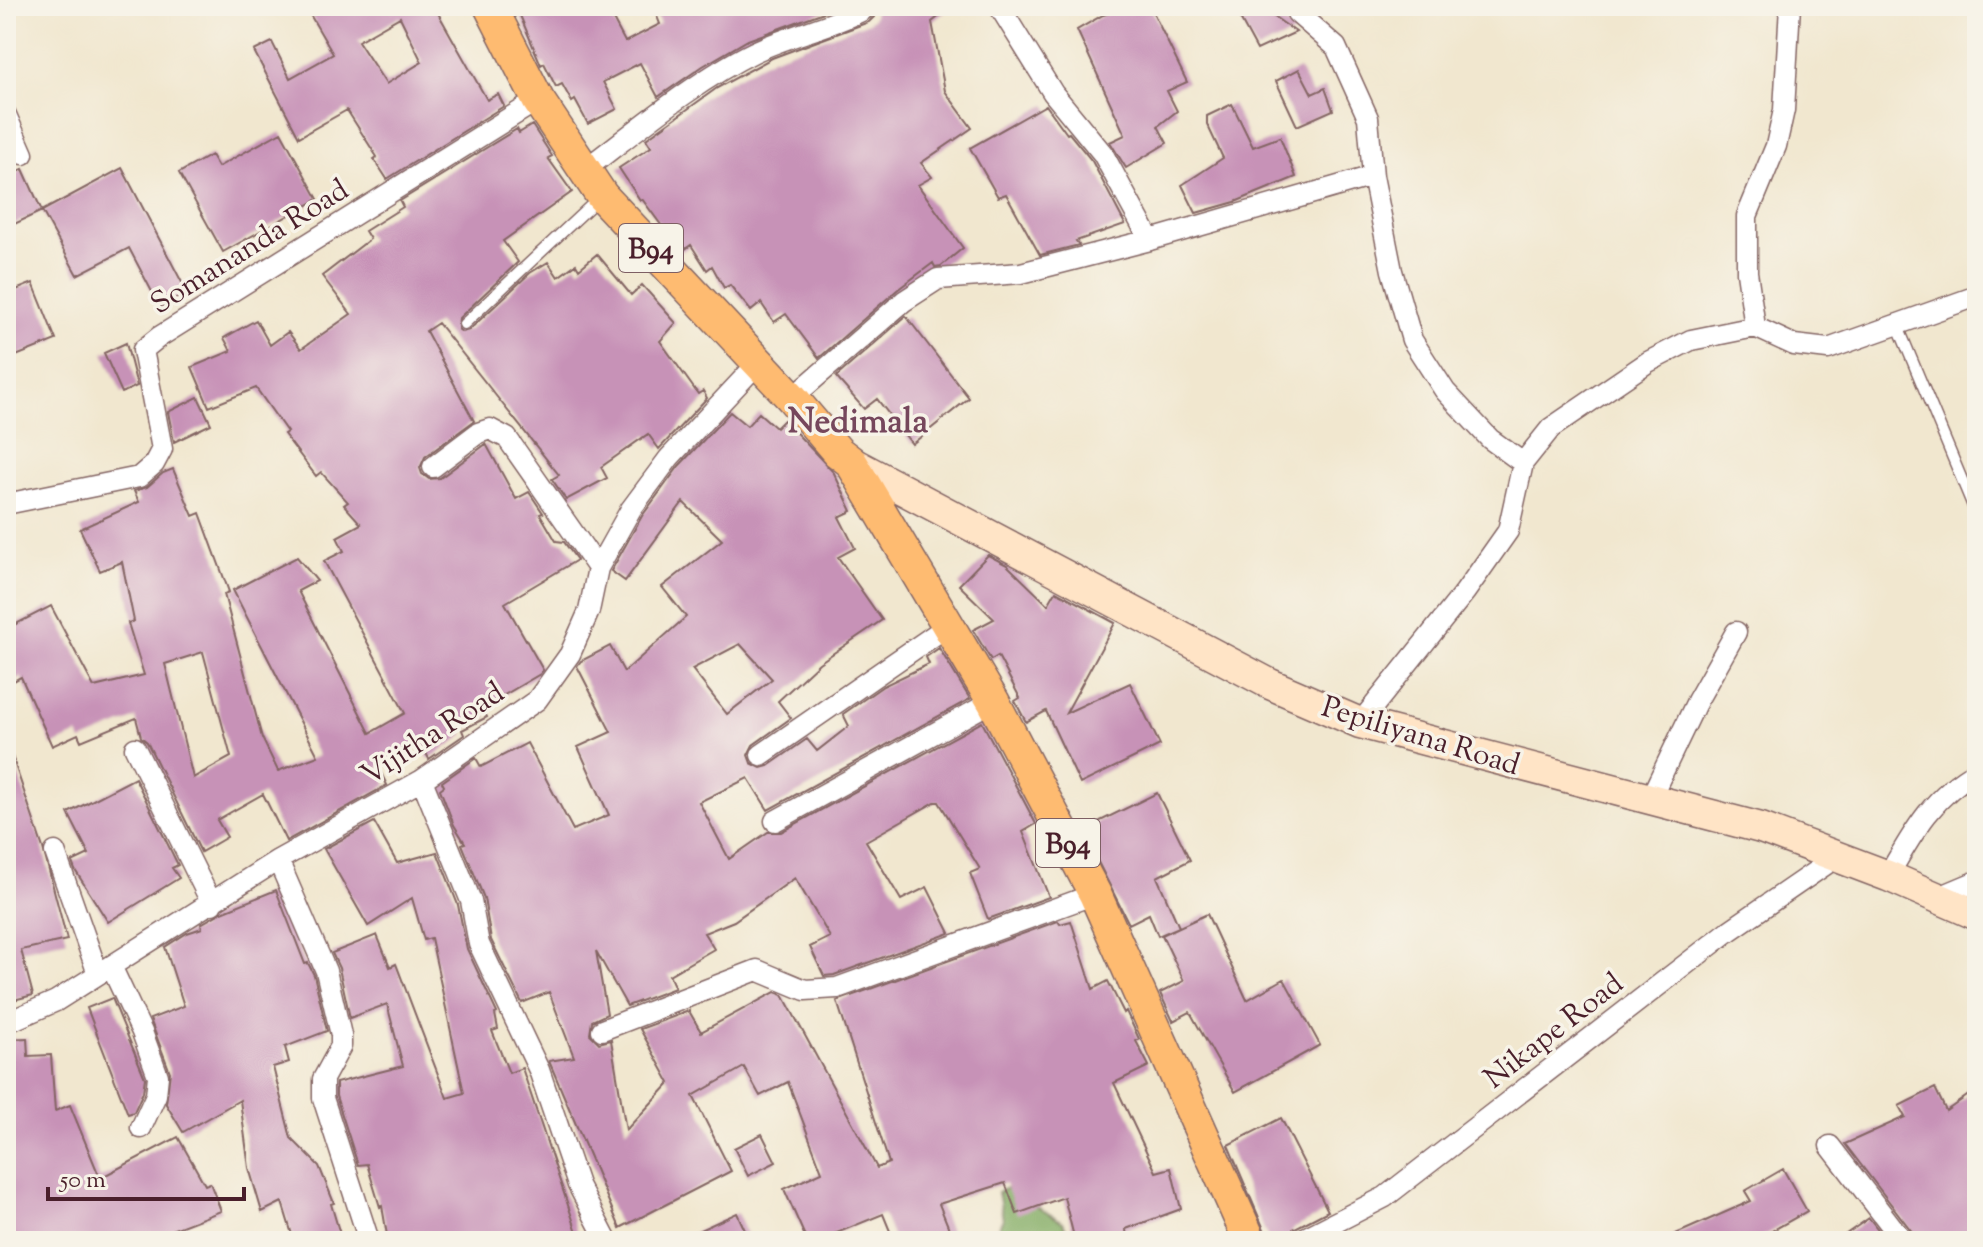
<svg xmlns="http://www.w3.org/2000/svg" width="1983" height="1247" viewBox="0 0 1983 1247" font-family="'Sorts Mill Goudy',serif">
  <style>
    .forest { fill: #80aa61; stroke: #656446; stroke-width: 2 }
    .building { fill: #c792b7; fill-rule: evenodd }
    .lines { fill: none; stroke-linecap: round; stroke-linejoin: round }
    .service-casing { stroke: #846564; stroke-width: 13 }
    .minor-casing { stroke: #846564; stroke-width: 23 }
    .secondary-casing { stroke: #846564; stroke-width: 33 }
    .primary-casing { stroke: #846564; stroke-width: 35 }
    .service { stroke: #fff; stroke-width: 10 }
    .minor { stroke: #fff; stroke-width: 20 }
    .secondary { stroke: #ffe4c6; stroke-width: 30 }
    .primary { stroke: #febb71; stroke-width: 32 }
    .labels { text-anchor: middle; stroke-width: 7; stroke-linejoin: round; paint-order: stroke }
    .shield { fill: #f7f3e8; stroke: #7e5f64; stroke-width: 2 }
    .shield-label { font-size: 28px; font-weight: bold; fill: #4a1f2b }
    .street-label { font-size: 30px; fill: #4a1f2b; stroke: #f7f3e8 }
    .quarter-label { font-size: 34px; font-weight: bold; fill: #76475c; stroke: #f7f3e8 }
  </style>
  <rect width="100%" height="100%" fill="#f7f3e8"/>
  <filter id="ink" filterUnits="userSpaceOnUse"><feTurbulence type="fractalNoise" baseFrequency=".0125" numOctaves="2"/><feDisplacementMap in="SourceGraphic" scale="16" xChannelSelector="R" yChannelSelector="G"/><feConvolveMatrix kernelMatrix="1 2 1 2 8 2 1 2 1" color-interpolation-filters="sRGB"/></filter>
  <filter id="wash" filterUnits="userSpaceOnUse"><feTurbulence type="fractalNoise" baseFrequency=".006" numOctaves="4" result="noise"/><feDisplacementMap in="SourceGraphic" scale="32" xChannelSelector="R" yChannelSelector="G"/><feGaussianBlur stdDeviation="1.8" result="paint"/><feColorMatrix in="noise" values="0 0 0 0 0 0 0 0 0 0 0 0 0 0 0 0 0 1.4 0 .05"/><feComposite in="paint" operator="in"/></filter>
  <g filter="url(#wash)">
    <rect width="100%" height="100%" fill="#f1e7cf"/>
    <!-- forest -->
    <path class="forest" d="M1017,1183L1023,1199L1063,1222L1071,1241H991L1003,1219L998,1192Z"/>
    <g id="blocks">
      <!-- building -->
      <path class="building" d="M305,6H434L487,100L498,94L504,106L387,179L374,159L377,157L347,110L299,137L254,51L272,42L290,78L333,54ZM400,17L422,62L386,84L358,41Z
        M516,6H606L625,42L660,24L653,6H840L748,40L703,66L658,97L640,63L603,82L617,109L588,124L575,100L572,102L562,84L556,87L544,63L541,65Z
        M875,6H952L932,22L945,91L972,128L921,163L932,177L918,185L963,248L941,266L935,267L933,263L897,290L819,358L786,314L774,322L761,303L751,311L730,285L724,288L712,266L707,270L691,245L681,252L642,199L640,200L619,168L651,147L646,139L717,88L772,58L869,22L874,17Z
        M1130,6H1150L1187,82L1167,91L1177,111L1158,126L1167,143L1126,168L1110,142L1125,135L1077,30L1103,15Z
        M1259,6L1296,32L1257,50L1238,15Z
        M1299,69L1312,94L1325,88L1333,110L1297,126L1276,81Z
        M1232,104L1253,147L1280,137L1296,177L1235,202L1196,213L1182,185L1223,158L1207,124V116Z
        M1046,105L1067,134L1069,133L1092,161L1125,224L1076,241L1079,245L1040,255L1006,194L998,197L970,148Z
        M532,125L552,156L548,158L572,192L503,241L518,262L459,318L458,329L462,332L469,330L530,273L548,262L558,277L576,264L579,269L597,254L631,295L642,285L676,323L660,341L698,394L703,391L707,398L659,449L648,434L601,467L607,478L566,500L552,479L559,475L438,323L426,331L474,421L425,457L420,468L422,474L429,479L440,478L486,444L516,499L529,492L543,513L540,514L556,541L564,542L577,560L505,603L543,670L540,674L482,708L487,717L462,730L464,735L429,759L421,743L378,767L387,785L286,841L263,794L217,820L227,837L201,852L147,742L141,737L136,718L81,741L78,734L52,746L21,677L6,685V629L51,606L94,687L144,675L128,623L134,621L122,562L100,571L80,529L139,502L134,491L147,487L163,473L173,469L193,516L200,513L229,592L224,594L262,738L278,771L318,756L233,590L297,557L317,581L298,591L370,733L405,713L324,561L344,551L337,537L361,524L344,505L348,502L321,472L316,476L284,434L287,432L256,388L209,407L192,367L231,351L224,338L256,320L270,345L288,332L301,349L351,314L322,276L370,239L365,231L403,207L400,201L517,129L519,133ZM203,652L231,757L193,778L165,664Z
        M281,132L318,199L223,252L179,173L211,155L218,167Z
        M122,168L187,292L160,307L129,248L77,275L42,211Z
        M23,169L42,211L6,228V178Z
        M33,283L56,340L6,360V294Z
        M906,316L969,398L912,444L877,399L864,409L836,377Z
        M126,343L137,386L122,393L104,353Z
        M198,397L211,424L174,442L168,412Z
        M730,412L747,426L759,413L776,428L784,420L834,473L852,511L839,517L855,548L838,557L882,620L819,663L778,701L791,718L753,745L748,755L751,763L761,768L768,766L807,739L817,751L849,726L843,714L883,686L929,664L926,657L939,648L970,699L768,810L748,778L699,802L729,859L768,832H781L982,722L1036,824L1023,832L1049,897L988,919L970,873L980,869L939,802H935L866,841L901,900L927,887L950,933L834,975L824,976L810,947L830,937L795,878L734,921L704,933L714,949L669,975L675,988L627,1006L596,951L607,1014L592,1021L590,1034L599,1043L611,1040L626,1130L670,1083L640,1029L689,1011L701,1032L775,992L783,995L877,1168L889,1163L837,1001L1058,921L1060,924L1071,921L1093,989L1108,981L1124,1013L1126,1011L1139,1039L1136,1041L1149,1066L1114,1083L1156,1172L1171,1168L1181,1209L1126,1229L1127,1241H1075L1064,1197L1017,1214L1005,1183L939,1204L954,1241H894L883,1214L834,1234L836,1241H807L784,1189L822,1172L788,1082L760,1096L744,1067L693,1096L731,1171L620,1228L549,1061L574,1057L549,992L522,1003L491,940L484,898L462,844L465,843L454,825L440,789L444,786L442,782L476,758L481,767L527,743L573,830L609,815L578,747L611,732L577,666L581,661L610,646L624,672L686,617L662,587L722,540L683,502L625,581L611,571L642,516L679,466ZM740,644L772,679L727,714L692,669Z
        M988,555L1007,565L1048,605L1056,591L1115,623L1066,713L1130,683L1160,745L1080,784L1046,711L1026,722L1015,701L1020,698L998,656L991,660L973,630L994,619L959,585Z
        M6,750H10L43,848L67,940L21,950L33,995L6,1002Z
        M135,778L178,865L172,868L179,878L108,922L75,870L72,862L89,854L68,813Z
        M1157,793L1190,860L1157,877L1179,927L1158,936L1149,914L1129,924L1082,830Z
        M374,822L397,863L437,852L458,905L467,949L497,1013L495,1014L498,1029L492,1031L509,1073L522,1068L580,1241H388L382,1206L380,1207L367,1164L358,1165L336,1096V1083L403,1066L387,1004L350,1018L339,968L332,953L377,935L390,967L396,964L447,1098L464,1093L431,938L424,940L412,898L368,926L324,849Z
        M276,890L305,964L308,963L314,975L327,1031L285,1047L289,1062L273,1067L291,1138L319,1166L334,1203L331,1204L342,1241H294L282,1202L262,1212L249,1168L240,1100L183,1132L166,1104L170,1072L150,1019L184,1006L165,947L187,933L202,928L201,924L222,912Z
        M1207,914L1247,1000L1284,979L1320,1045L1235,1092L1190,1012L1173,1021L1160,993L1184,981L1162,935Z
        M112,998L145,1078L143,1092L134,1112L128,1114L87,1008Z
        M27,1038L28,1056L51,1055L55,1111L70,1105L100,1178L178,1137L205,1185L210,1183L221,1211L143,1241H6V1115H10L6,1039Z
        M1935,1088L1946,1111L1977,1089V1241H1916L1913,1233L1845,1144L1905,1117L1899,1106Z
        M1281,1118L1328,1211L1293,1229L1286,1241H1269L1228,1145Z
        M762,1134L776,1162L748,1176L734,1148Z
        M1783,1169L1807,1211L1754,1241H1660L1751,1201L1745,1191Z
        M737,1213L750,1241H676Z
        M1869,1218L1887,1241H1836Z"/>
    </g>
  </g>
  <g filter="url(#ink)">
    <use href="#blocks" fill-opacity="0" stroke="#846564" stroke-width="2"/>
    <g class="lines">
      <defs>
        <path id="service" d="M464,324L600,197
          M1897,324L1975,511"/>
        <path id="minor" d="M999,6L1053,93L1103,154L1150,240
          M1297,13L1336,47L1368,118L1373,176L1392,271L1412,340L1445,391L1490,439L1523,463
          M6,115L23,154
          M583,171C636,131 695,81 754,52C789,35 828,28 863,10
          M1755,327L1747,272V216L1776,146L1784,110L1790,6
          M792,398L904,301L938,279L1021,273L1150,240L1373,176
          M433,467L478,433L490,429L507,438L598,568
          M6,504L139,477L154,464L162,449L143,350L159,337L538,100
          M1360,723L1465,592L1508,531L1523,463L1551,428L1648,362L1691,340L1755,327L1794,345L1828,349L1977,296
          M135,748L212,904
          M761,755L949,625
          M422,780L471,901L479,944L539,1070L578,1185L607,1241
          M1650,799L1697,701L1736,632
          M775,821L993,701
          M55,852L98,974
          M278,860L326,971L341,1035V1046L323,1079V1098L369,1241
          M1888,876C1912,834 1933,795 1977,771
          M1939,897L1977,881
          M111,966L142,1032L158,1076L156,1095L141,1128
          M6,1023L56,1001L278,860L422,780L537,700L570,654L589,611L598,568L631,509L669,458L758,363
          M602,1030L757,970L805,990L837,988L1095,894
          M1830,1146L1903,1241
          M1299,1241L1385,1197L1729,931L1838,856"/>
        <path id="secondary" d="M851,462L1270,684L1360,723L1761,828L1888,876L1977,915"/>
        <path id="primary" d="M490,6L538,100L602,196L792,398L838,452L851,462L993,701L1095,894L1250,1241"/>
      </defs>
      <!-- service casing -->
      <use href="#service" class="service-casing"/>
      <!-- minor casing -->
      <use href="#minor" class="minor-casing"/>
      <!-- secondary casing -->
      <use href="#secondary" class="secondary-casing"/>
      <!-- primary casing -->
      <use href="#primary" class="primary-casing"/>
      <!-- service -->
      <use href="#service" class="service"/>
      <!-- minor -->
      <use href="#minor" class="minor"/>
      <!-- secondary -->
      <use href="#secondary" class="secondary"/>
      <!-- primary -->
      <use href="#primary" class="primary"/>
    </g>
  </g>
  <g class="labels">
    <!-- shield labels -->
    <g class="shield">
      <rect x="619" y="224" width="64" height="48" rx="6"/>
      <rect x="1036" y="819" width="64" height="48" rx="6"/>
    </g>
    <g class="shield-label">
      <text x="651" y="258">B94</text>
      <text x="1068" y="853">B94</text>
    </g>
    <!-- street labels -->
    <g class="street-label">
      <text transform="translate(249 246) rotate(-32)" y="10">Somananda Road</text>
      <text transform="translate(432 733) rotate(-33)" y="10">Vijitha Road</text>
      <text transform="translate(1421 735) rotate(17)" y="10">Pepiliyana Road</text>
      <text transform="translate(1553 1030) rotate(-38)" y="10">Nikape Road</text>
    </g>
    <!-- quarter labels -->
    <g class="quarter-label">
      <text x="858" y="432">Nedimala</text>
    </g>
  </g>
  <!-- margin -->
  <rect width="1983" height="1247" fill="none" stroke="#f7f3e8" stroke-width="32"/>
  <!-- scale -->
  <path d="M48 1187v12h196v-12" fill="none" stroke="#4a1f2b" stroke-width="4"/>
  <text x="60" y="1187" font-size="24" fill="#4a1f2b" stroke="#f7f3e8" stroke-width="6" paint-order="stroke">50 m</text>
</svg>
